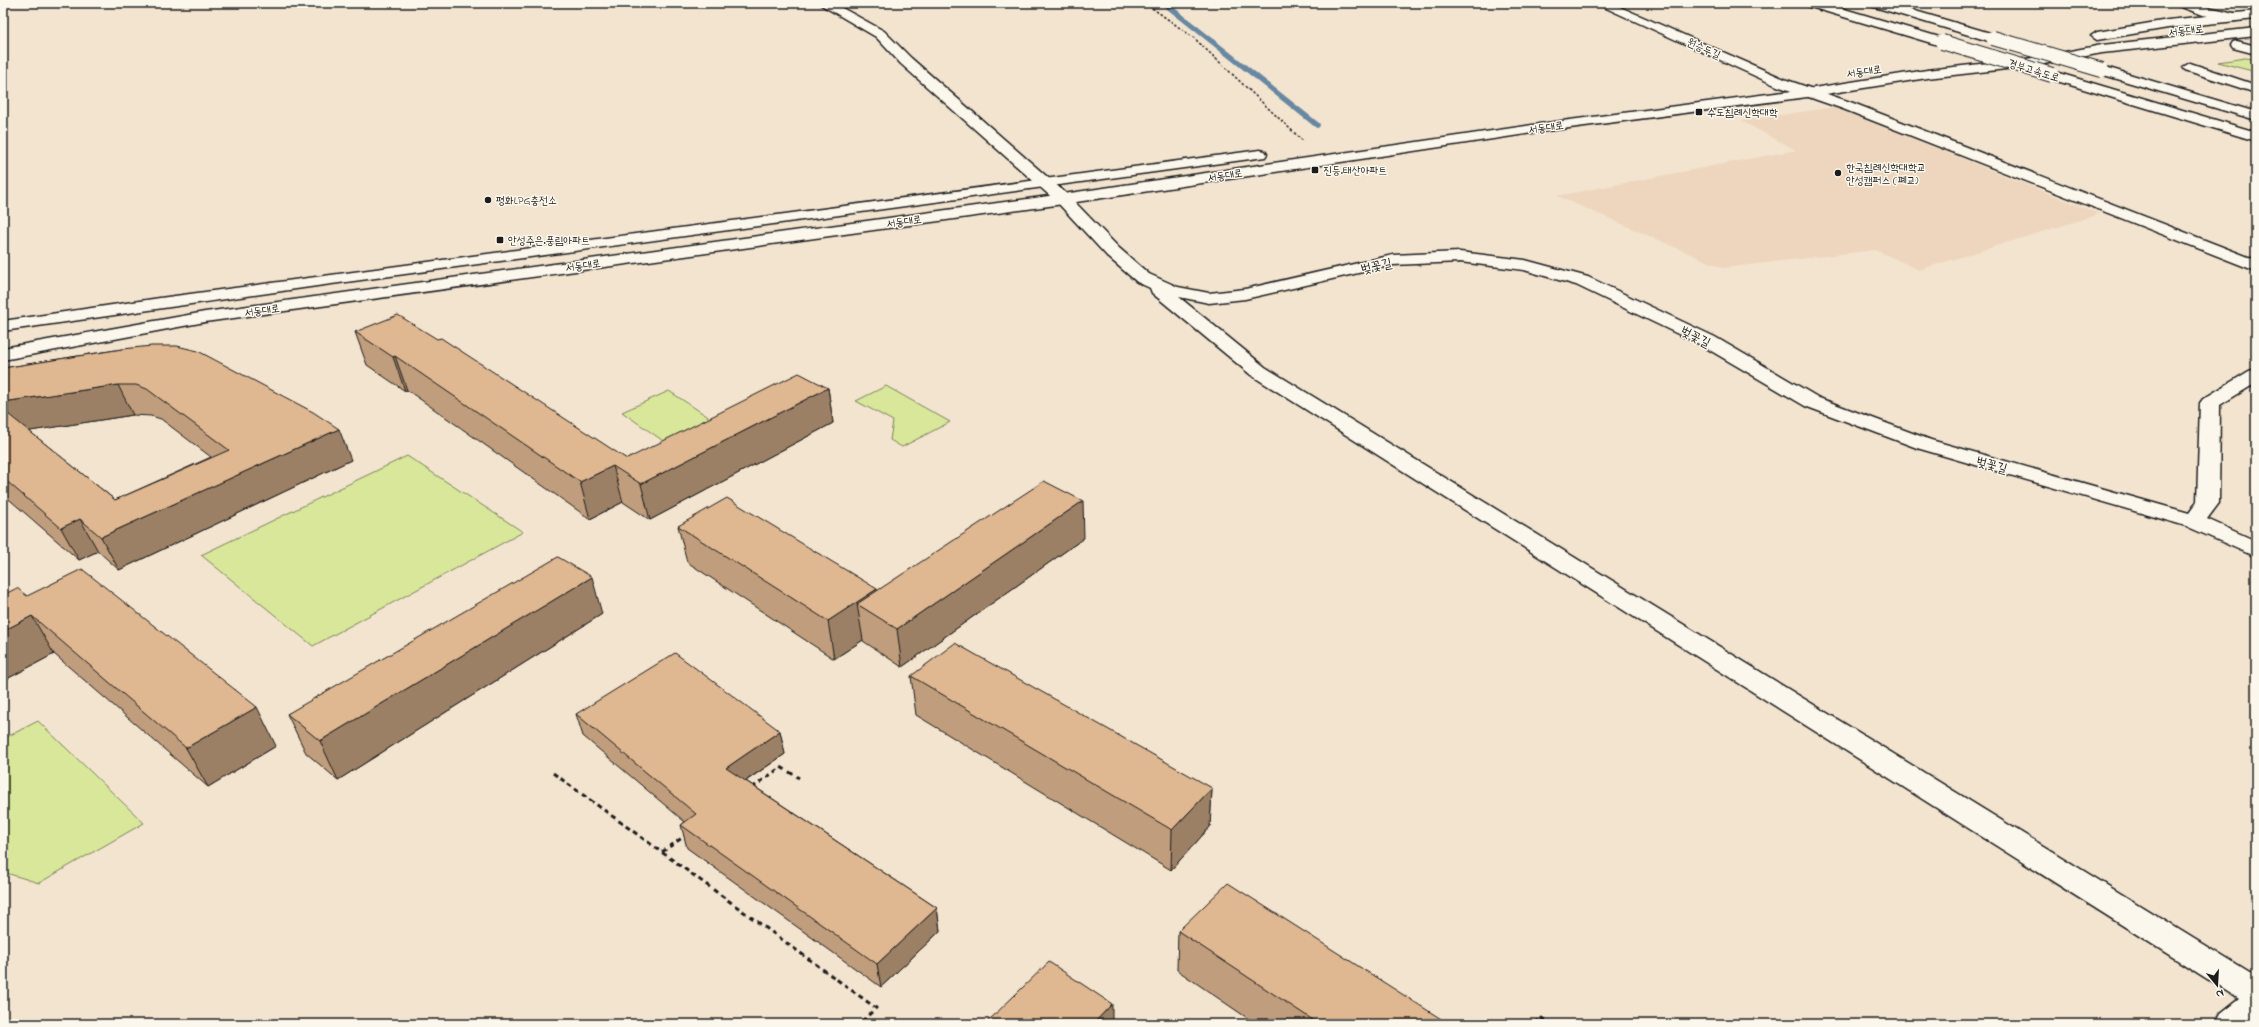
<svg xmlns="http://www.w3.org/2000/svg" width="2259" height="1027" viewBox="0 0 2259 1027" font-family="'Indie Flower','Poor Story',sans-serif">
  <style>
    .built { fill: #edd6bd }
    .green { fill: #d8e79a; stroke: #7a825b }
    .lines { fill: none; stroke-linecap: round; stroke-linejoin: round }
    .stream { stroke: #6888a1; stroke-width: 5.5 }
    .minor-casing { stroke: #1c1c1c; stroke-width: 3 }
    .major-casing { stroke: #1c1c1c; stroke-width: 3 }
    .highway-casing { stroke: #1c1c1c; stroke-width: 3 }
    .path-far1 { stroke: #1c1c1c; stroke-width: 1.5; stroke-dasharray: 2.5 2; stroke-linecap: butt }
    .path { stroke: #1c1c1c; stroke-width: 3; stroke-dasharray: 5 4; stroke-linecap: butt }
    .minor { fill: #fbf7ec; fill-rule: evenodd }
    .major { fill: #fbf7ec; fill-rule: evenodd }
    .highway { fill: #fbf7ec; fill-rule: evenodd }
    .highway-bridge-casing { stroke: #1c1c1c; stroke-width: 16; stroke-linecap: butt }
    .highway-bridge { stroke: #fbf7ec; stroke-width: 14 }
    .wall { fill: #c09d7c; stroke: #1c1c1c; fill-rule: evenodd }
    .shaded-wall { fill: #9c8065; stroke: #1c1c1c }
    .building { fill: #dfb790; stroke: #1c1c1c }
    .poi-dot { fill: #1c1c1c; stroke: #fbf7ec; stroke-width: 1.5 }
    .labels { text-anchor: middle; stroke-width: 3; stroke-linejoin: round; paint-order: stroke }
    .far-street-label { font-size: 11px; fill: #1c1c1c; stroke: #fbf7ec }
    .far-poi-label { font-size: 11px; fill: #1c1c1c; stroke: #fbf7ec; text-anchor: start }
    .street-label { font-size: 13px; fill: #1c1c1c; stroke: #fbf7ec }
  </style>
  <rect width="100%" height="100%" fill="#f3e4d0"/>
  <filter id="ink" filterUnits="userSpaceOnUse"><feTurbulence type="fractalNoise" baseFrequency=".025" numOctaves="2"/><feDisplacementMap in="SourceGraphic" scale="8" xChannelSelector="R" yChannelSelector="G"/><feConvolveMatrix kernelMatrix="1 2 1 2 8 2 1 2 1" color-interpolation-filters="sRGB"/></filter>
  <g filter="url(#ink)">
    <!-- built -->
    <path class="built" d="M1834,107L2100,214L1919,270L1876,250L1723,268L1557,196L1796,150L1741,121Z"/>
    <!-- green -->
    <path class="green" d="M2245,58L2256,59V72L2218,62Z
      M886,386L950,422L902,447L890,440L893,421L856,401Z
      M669,391L716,422L669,445L622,412Z
      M407,456L523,532L313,646L201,555Z
      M38,721L144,823L39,883L3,872V739Z"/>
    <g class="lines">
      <!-- stream -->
      <path class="stream" d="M1164,3L1317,125"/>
      <defs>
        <path id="minor" d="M818,3H833L884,31L911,58L1069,196L1119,248L1149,274L1178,287L1209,293L1245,289L1393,255L1460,252L1525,260L1588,277L1715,337L1819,398L1931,440L2189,513L2197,502L2200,403L2203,399L2249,371L2256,369V383L2220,405L2219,503L2207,519L2256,541V557L2186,526L1917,448L1805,406L1701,345L1576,285L1524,270L1460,262L1393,265L1245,299L1209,303L1179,297L1265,367L2256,977V1023L2215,1024L2220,1014L2239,999L1251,375L1152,293L1150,288L1137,282L1107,256L1057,202L901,64L876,37Z
          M1595,3H1611L1787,80L1853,103L2256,260V271L1843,109L1777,86Z
          M2177,3C2197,3 2220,10 2239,14L2241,17L2235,21L2203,15L2179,6Z
          M2237,41L2256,46V54L2233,48L2231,45L2233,42Z
          M2190,63L2256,85V93L2185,70L2183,67Z"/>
        <path id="major" d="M2256,11V19L2168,28L2097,40L2091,36L2097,32L2168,20Z
          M2256,28V36L2102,53L2033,66L1927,78L1807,97L1539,132L1063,204L205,322L3,360V348L205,312L1063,194L1539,124L1807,89L1927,70L2033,58L2102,45Z
          M1260,150L1265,151L1267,154L1265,157L317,286L3,331V321L160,298Z"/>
        <path id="highway" d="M1805,3H1824L1946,39L1948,42L1946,45H1938L1807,6Z
          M1869,3H1888L1997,35L1999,38L1997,41H1989L1871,6Z
          M2102,66L2256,112V120L2097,73L2095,70Z
          M2052,71L2256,132V141L2047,78L2045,75Z"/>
      </defs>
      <!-- minor casing -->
      <use href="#minor" class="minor-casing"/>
      <!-- major casing -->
      <use href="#major" class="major-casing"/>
      <!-- highway casing -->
      <use href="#highway" class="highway-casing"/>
      <!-- path-far1 -->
      <path class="path-far1" d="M1145,3L1194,38L1304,142"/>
      <!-- path -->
      <path class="path" d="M553,773L876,1008L859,1024
        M752,788L781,767L799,778
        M662,852L686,835
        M1536,1024L1540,1017L1551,1024"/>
      <!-- minor -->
      <use href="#minor" class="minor"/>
      <!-- major -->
      <use href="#major" class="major"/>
      <!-- highway -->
      <use href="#highway" class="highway"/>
      <defs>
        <path id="highway-bridge" d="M1993,38L2102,70
          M1942,42L2052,75"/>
      </defs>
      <!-- highway-bridge casing -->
      <use href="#highway-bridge" class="highway-bridge-casing"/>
      <!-- highway-bridge -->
      <use href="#highway-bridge" class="highway-bridge"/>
    </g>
    <!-- wall -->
    <path class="wall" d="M355,332L627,459L828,388L833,423L650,520L623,502L590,519L407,390L405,391L367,365Z
      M122,349L351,460L119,570L98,551L79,560L3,494V368ZM133,415L151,416L161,419L211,457L115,500L29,431Z
      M678,526L877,591L1084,538L902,667L863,641V640L834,659L687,562Z
      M27,596L276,746L208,787L54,654L3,681Z
      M602,614L338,780L306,753L287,714Z
      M911,676L1212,788L1210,827L1171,870L916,715Z
      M576,714L780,731L785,754L746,781L937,908L940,931L881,987L687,848L681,825L685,822L583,736Z
      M1178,931L1449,1024H1256L1177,970Z"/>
    <!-- shaded-wall -->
    <path class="shaded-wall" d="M395,356L407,390L405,391L393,357Z
      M118,385L133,415L11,434L3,419V402Z
      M828,388L833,423L650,520L641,484Z
      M339,429L351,460L119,570L101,537Z
      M613,466L623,502L590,519L580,482Z
      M1083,501L1084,538L902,667L897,629Z
      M80,519L98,551L79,560L61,528Z
      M592,577L602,614L338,780L320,741Z
      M877,589L881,618L857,604L863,640L834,659L828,621Z
      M32,616L54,654L3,681V631Z
      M257,707L276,746L208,787L186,748Z
      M780,731L785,754L732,790L726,768Z
      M1212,788L1210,827L1171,870L1172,830Z
      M937,908L940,931L881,987L877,964Z
      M1112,1004V1024H1093Z"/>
    <!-- building -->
    <path class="building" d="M398,315L437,339L441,338L627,459L799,373L828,388L641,484L613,466L580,482L395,356L393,357L355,332Z
      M152,346H177L198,351L313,412L339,429L101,537L80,519L61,528L3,478V410L115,500L229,450L147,389L136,385H118L3,402V368L122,349Z
      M1044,481L1083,501L897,629L857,604Z
      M727,498L877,589L828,621L678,526Z
      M558,557L592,577L320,741L287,714Z
      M82,569L257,707L186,748L32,616L3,631V595L17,588L27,596Z
      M955,643L1212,788L1172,830L911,676Z
      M675,653L780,731L726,768L937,908L877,964L681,825L696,814L576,714Z
      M1228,883L1449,1024H1319L1178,931Z
      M1049,962L1112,1004L1093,1024H985Z"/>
  </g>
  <!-- markers -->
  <g class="poi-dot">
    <rect x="1695" y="108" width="8" height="8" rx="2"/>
    <rect x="1311" y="166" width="8" height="8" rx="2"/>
    <circle cx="1838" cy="173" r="4"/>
    <circle cx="488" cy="200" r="4"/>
    <rect x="496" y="236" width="8" height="8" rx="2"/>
  </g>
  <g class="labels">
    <!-- far-street labels -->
    <g class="far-street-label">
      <text transform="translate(2186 30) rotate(-7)" y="4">서동대로</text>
      <text transform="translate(1704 48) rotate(24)" y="4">원승두길</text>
      <text transform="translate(2034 70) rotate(17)" y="4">경부고속도로</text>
      <text transform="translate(1864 71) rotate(-8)" y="4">서동대로</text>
      <text transform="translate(1546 127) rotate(-8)" y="4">서동대로</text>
      <text transform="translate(1225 175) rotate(-9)" y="4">서동대로</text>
      <text transform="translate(904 221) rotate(-8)" y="4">서동대로</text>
      <text transform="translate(583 265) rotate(-8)" y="4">서동대로</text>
      <text transform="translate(262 310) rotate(-8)" y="4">서동대로</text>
    </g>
    <!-- far-poi labels -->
    <g class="far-poi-label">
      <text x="1707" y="116">수도침례신학대학</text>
      <text x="1846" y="171">한국침례신학대학교<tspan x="1846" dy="13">안성캠퍼스 (폐교)</tspan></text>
      <text x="1323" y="174">진등.태산아파트</text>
      <text x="496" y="204">평화LPG충전소</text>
      <text x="508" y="244">안성주은.풍림아파트</text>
    </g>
    <!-- street labels -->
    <g class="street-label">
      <text transform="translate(1376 265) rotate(-12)" y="5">벚꽃길</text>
      <text transform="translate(1696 336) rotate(27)" y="5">벚꽃길</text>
      <text transform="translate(1992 464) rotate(16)" y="5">벚꽃길</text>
    </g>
  </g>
  <!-- margin -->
  <rect width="2259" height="1027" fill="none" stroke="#fbf7ec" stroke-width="16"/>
  <rect x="8" y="8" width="2243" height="1011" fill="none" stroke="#1c1c1c" stroke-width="1.5" filter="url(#ink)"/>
  <!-- north arrow -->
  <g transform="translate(2217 985) rotate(162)" stroke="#fbf7ec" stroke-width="3" paint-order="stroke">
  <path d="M0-3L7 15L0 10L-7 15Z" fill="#1c1c1c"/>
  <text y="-6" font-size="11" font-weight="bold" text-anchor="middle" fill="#1c1c1c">N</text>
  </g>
</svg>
